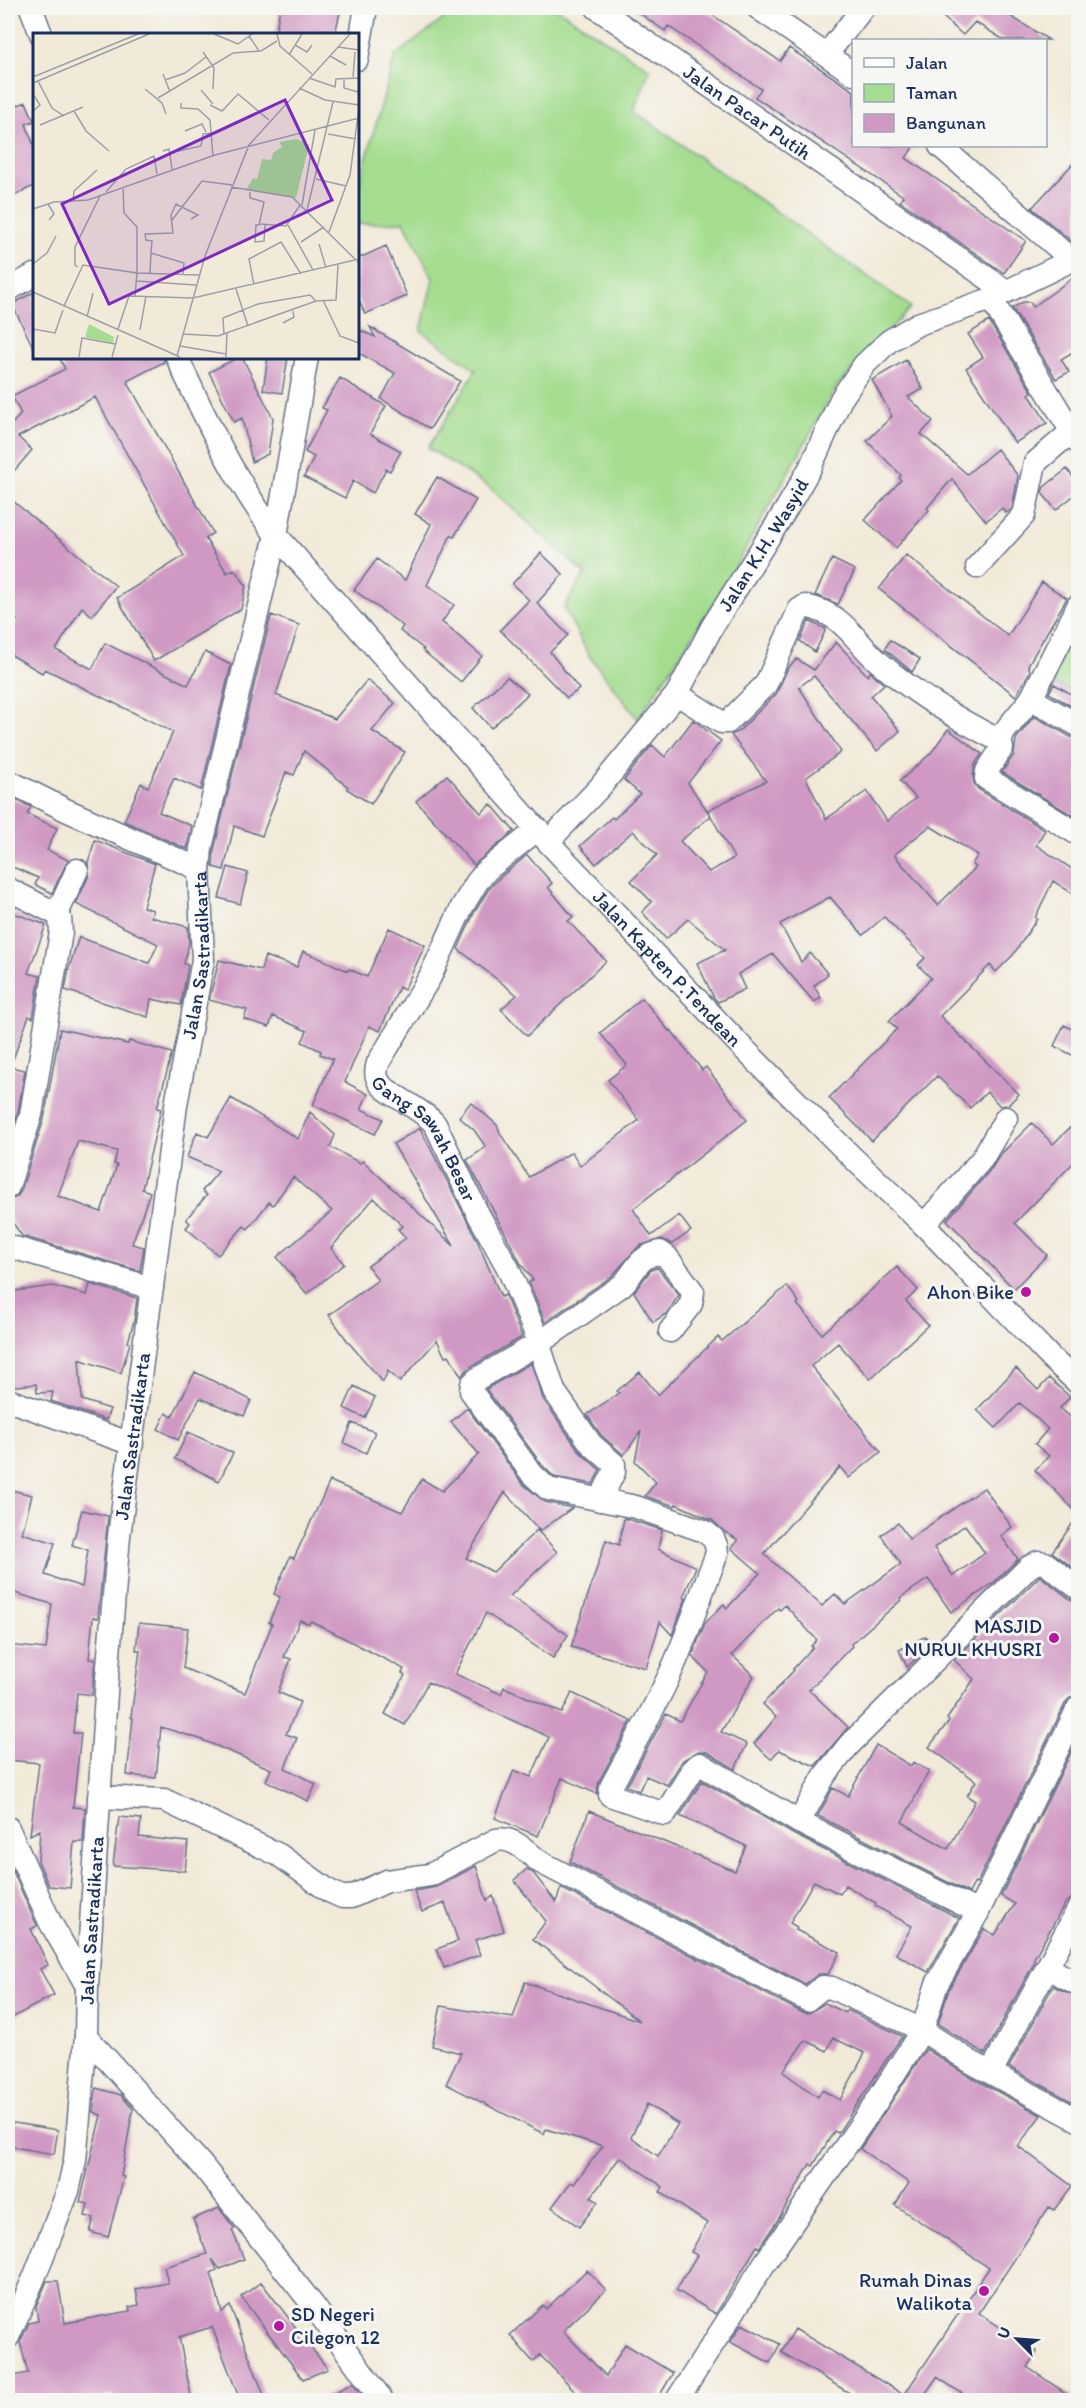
<svg xmlns="http://www.w3.org/2000/svg" width="1086" height="2408" viewBox="0 0 1086 2408" font-family="Itim,sans-serif">
  <style>
    .green { fill: #a4dd8f; stroke: #608676; stroke-width: 1.5 }
    .building { fill: #d099c3; fill-rule: evenodd }
    .lines { fill: none; stroke-linecap: round; stroke-linejoin: round }
    .minor-casing { stroke: #667089; stroke-width: 25 }
    .minor { stroke: #fff; stroke-width: 22 }
    .poi-dot { fill: #b5179e; stroke: #f6f6f2; stroke-width: 2 }
    .labels { text-anchor: middle; stroke-width: 6; stroke-linejoin: round; paint-order: stroke }
    .street-label { font-size: 20px; fill: #1b2f5e; stroke: #f6f6f2 }
    .poi-label { font-size: 20px; fill: #1b2f5e; stroke: #f6f6f2; text-anchor: end }
    .inset-road { fill: none; stroke: #9c9fa7; stroke-width: 1.5 }
    .view { fill: #7b2cbf; fill-opacity: 0.15; stroke: #7b2cbf; stroke-width: 3 }
    .inset-edge { fill: none; stroke: #1b2f5e; stroke-width: 3 }
  </style>
  <rect width="100%" height="100%" fill="#f6f6f2"/>
  <filter id="ink" filterUnits="userSpaceOnUse"><feTurbulence type="fractalNoise" baseFrequency=".0167" numOctaves="2"/><feDisplacementMap in="SourceGraphic" scale="12" xChannelSelector="R" yChannelSelector="G"/><feConvolveMatrix kernelMatrix="1 2 1 2 8 2 1 2 1" color-interpolation-filters="sRGB"/></filter>
  <filter id="wash" filterUnits="userSpaceOnUse"><feTurbulence type="fractalNoise" baseFrequency=".008" numOctaves="4" result="noise"/><feDisplacementMap in="SourceGraphic" scale="24" xChannelSelector="R" yChannelSelector="G"/><feGaussianBlur stdDeviation="1.35" result="paint"/><feColorMatrix in="noise" values="0 0 0 0 0 0 0 0 0 0 0 0 0 0 0 0 0 1.4 0 .05"/><feComposite in="paint" operator="in"/></filter>
  <g filter="url(#wash)">
    <rect width="100%" height="100%" fill="#f2ead8"/>
    <!-- green -->
    <path class="green" d="M458,8H556L650,69L634,111L911,307L837,386L720,594L638,719L590,657L564,608L585,574L489,487L428,448L476,370L421,331L433,279L404,222L357,224V192L395,56Z
      M1078,602V694L1042,678Z"/>
    <g id="blocks">
      <!-- building -->
      <path class="building" d="M280,8H341L335,34H275Z
        M632,8H702L780,61L789,48L854,91V146H914L906,158L1026,241L1004,273L900,201L903,196L755,97L761,89L668,26L665,31Z
        M933,8H997L1049,40H1004L975,22L963,35Z
        M26,102L34,121L26,124L34,146V186L8,198V109Z
        M1078,158V233L1071,241L1032,208Z
        M386,246L407,296L365,314L357,296V259Z
        M1078,274V349L1061,359L1069,372L1056,379L1012,308L1023,302H1030L1033,307Z
        M34,292V349L12,304Z
        M989,321L1032,392L1029,394L1047,423L1015,443L966,368L983,357L968,334Z
        M370,327L460,381L430,429L381,399L395,373L357,352V329L375,337Z
        M59,357H164V362L127,381L213,533L205,538L227,573L234,569L246,585L241,609L154,661L117,598L184,556L95,397L18,437L32,450L8,478V428L21,414L12,396L65,369Z
        M239,357H242L273,418L268,454L252,462L242,418L234,422L209,372Z
        M268,357H288L282,393L263,390Z
        M906,360L923,389L908,397L933,421L921,434L967,474L997,449L1018,476L1012,509L1006,513L1002,508L986,521L952,479L927,508L929,510L896,548L865,520L901,480L899,478L901,475L867,441L892,416L872,380Z
        M340,378L386,406L370,434L401,451L390,471L386,469L373,493L353,481L345,498L304,477L314,457L305,452L327,410L322,408Z
        M1067,469L1078,484V492L1056,510L1042,493L1044,487Z
        M437,477L476,500L454,537L451,535L427,585L454,605L442,622L482,656L461,682L422,650L424,649L400,631L403,626L354,590L377,559L405,580L431,524L415,514Z
        M8,497L116,586L92,616L82,607L56,650L92,669L105,643L188,685L205,652L231,665L201,790L174,778L159,812L192,826L187,849L124,821L141,783L148,787L173,732L45,669L42,673L8,653V636L17,620L8,616Z
        M541,553L563,574L537,603L568,635L550,652L579,689L567,698L500,630L529,600L512,584Z
        M906,555L1008,636L1042,582L1067,598L1028,665L1030,671L1016,696L879,589Z
        M832,559L855,570L838,604L815,595Z
        M271,615L299,625L276,695L335,719L367,680L395,703L372,731L405,752L371,804L347,789L348,787L304,751L294,775L286,772L262,836L234,826L224,870L213,867L214,850Z
        M809,621L826,629L815,652L800,641Z
        M890,640L920,659L912,672L885,649Z
        M836,642L868,676L870,672L884,684L871,696L900,731L877,751L814,676L799,687L841,752L806,778L826,819L867,791L887,821L916,798L900,781L931,753L948,729L982,754L975,764L973,776L974,783L978,789L1045,830L1036,845L1078,873V897L1053,881L1035,918L1037,919L1013,955L996,972L990,965L940,1016L1019,1094L1008,1105L1000,1106L987,1092L970,1108L937,1076L872,1141L829,1098L897,1029L889,1021L931,978L918,965L925,958L884,917L863,935L830,897L780,924L801,962L810,953L828,974L814,986L821,998L814,1002L773,954L738,974L745,989L718,1002L714,998L697,963L725,950L688,919L666,939L642,912L652,902L631,881L657,855L633,831L596,864L580,846L612,817L614,819L640,794L624,780L652,745L665,757L693,720L721,741L688,783L711,816L708,810L766,781L731,735L738,732L776,694L788,668L797,659L814,670ZM711,816L734,858L709,872L680,841ZM930,826L978,855L972,864L976,867L938,905L894,855Z
        M507,677L528,694L491,728L473,708Z
        M1054,684L1078,698V710L1049,693Z
        M1034,716L1071,737L1078,738V819L1002,772L1014,755L1016,739Z
        M447,775L481,813L491,804L514,831L474,865L416,801Z
        M8,796L31,807L27,814L57,828L47,850L68,860L52,893L35,885L38,878L8,865Z
        M95,840L155,864L143,907L153,910L151,917L188,927L189,943L184,964L188,965L181,1005L151,999L148,1017L65,990L69,968L79,937L149,963L158,944L76,904L89,875L88,862Z
        M527,855L552,883L548,887L573,917L568,921L606,961L527,1036L501,1009L517,995L458,949L474,913L488,890L497,880Z
        M228,867L248,873L240,904L219,898Z
        M14,913L46,925L28,973L40,976L33,1018L29,1016L10,1067L25,1070L18,1112L8,1144V918L11,920Z
        M389,928L425,945L404,990L399,987L380,1031L369,1026L345,1082L368,1094L361,1109L383,1119L375,1134L313,1105L333,1059L320,1054L321,1051L302,1042L307,1031L273,1016L269,1027L244,1019L247,1010L209,1000L219,960L261,970L265,956L297,967L303,951L348,971L349,969L367,977Z
        M642,998L669,1031L671,1030L702,1070L706,1067L747,1120L633,1209L651,1236L679,1215L691,1231L672,1244L662,1239L639,1246L612,1276L545,1322L529,1282L533,1280L521,1264L467,1160L486,1147L474,1130L459,1117L471,1102L497,1125L501,1135L529,1177L572,1152L580,1166L639,1120L608,1080L627,1065L600,1033Z
        M1064,1025L1078,1032V1058L1054,1046Z
        M60,1029L128,1044L129,1041L172,1053L157,1108L161,1109L142,1189L150,1192L132,1244L144,1247L140,1271L22,1236L8,1216V1200L17,1197L21,1191L44,1119ZM78,1141L117,1151L114,1164L117,1165L101,1212L58,1196Z
        M231,1098L298,1139L310,1112L335,1135L330,1147L360,1163L363,1161L454,1246L393,1144L420,1128L477,1240L501,1297L505,1295L522,1337L470,1367L461,1376L449,1355L445,1357L437,1340L400,1382L388,1371L383,1382L349,1343L329,1315L378,1280L368,1266L406,1238L398,1229L403,1226L374,1198L331,1248L344,1264L307,1294L277,1257L332,1211L293,1177L273,1205L269,1202L248,1229L244,1226L218,1255L186,1228L190,1223L186,1219L207,1195L202,1191L219,1171L187,1157L197,1132L208,1137Z
        M1078,1120V1158L1015,1223L1047,1255L1014,1289L947,1220L992,1168L999,1156L1032,1123L1053,1144Z
        M657,1267L679,1295L666,1314L653,1322L634,1292L650,1271Z
        M897,1267L918,1290L906,1301L928,1325L870,1379L838,1343L811,1366L881,1452L849,1478L840,1467L764,1554L822,1606L835,1594L845,1604L901,1564L881,1535L898,1523L909,1539L984,1488L1012,1527L1001,1536L1018,1559L992,1584L951,1612L928,1579L900,1598L901,1600L851,1644L852,1646L809,1690L848,1727L815,1766L779,1750L771,1759L754,1744L776,1717L763,1704L794,1670L793,1669L813,1647L811,1646L817,1640L785,1605L780,1610L778,1608L732,1655L754,1676L721,1732L747,1744L735,1769L707,1752L699,1751L683,1760L667,1785L646,1776L639,1791L627,1786L666,1714L680,1721L708,1672L692,1656L705,1623L724,1604L727,1608L760,1573L731,1548L738,1540L725,1532L712,1520L676,1504L675,1506L645,1496L656,1482L635,1461L641,1431L624,1455L601,1435L587,1415L619,1393L617,1391L640,1372L658,1395L718,1337L722,1341L787,1286L799,1302L797,1304L822,1334ZM965,1525L985,1553L953,1576L934,1548Z
        M90,1284L137,1298L134,1321L128,1342L130,1343L121,1373L79,1359L82,1400L110,1409L106,1420L51,1401L53,1392L37,1393L36,1384L8,1387V1292L53,1286L87,1295Z
        M531,1363L543,1399L580,1452L600,1470L593,1484L554,1477L542,1465L486,1389Z
        M1016,1368L1038,1390L1049,1378L1070,1397L1060,1408L1078,1423V1514L1035,1470L1049,1456L1035,1444L1048,1429L1020,1403L996,1428L977,1410Z
        M195,1372L251,1400L244,1416L200,1398L178,1440L158,1429L166,1413L172,1417Z
        M354,1386L375,1397L365,1418L344,1408Z
        M467,1408L523,1484L545,1502L572,1508L540,1531L505,1492L466,1558L493,1572L537,1530L557,1552L510,1596L568,1635L553,1658L486,1613L455,1674L501,1694L504,1687L562,1713L572,1693L631,1721L599,1781L597,1794L562,1778L538,1836L495,1818L514,1770L531,1777L549,1737L428,1682L405,1725L385,1714L405,1675L402,1673L404,1669L311,1621L309,1624L300,1620L284,1657L291,1659L278,1692L300,1702L286,1734L297,1738L285,1768L316,1784L308,1801L266,1781L271,1769L200,1739L161,1727L156,1778L127,1775L133,1718L131,1717L140,1650H136L139,1623L188,1628L183,1668L245,1693L272,1624L269,1622L280,1597L274,1594L290,1557L294,1558L330,1481L402,1512L422,1479L442,1491L479,1454L451,1422Z
        M352,1423L375,1432L366,1453L344,1443Z
        M188,1432L233,1453L219,1481L175,1459Z
        M8,1489L32,1495L22,1533L55,1543L45,1575L82,1587L88,1550L72,1545L82,1510L108,1516L98,1618L93,1617L89,1659H95L92,1695L77,1693L73,1733H81L73,1807L85,1808L83,1842H74L70,1888L49,1886L38,1861L40,1830L30,1835L39,1763L8,1760V1645L46,1649L52,1604L8,1591Z
        M1078,1516V1571L1052,1552Z
        M624,1518L662,1530L658,1549L696,1567L683,1597L686,1598L672,1635L660,1622L646,1668L571,1647L606,1540L619,1545Z
        M1040,1576L1070,1599L1078,1601V1695L1071,1697L1066,1702L977,1883L975,1882L969,1893L818,1816L833,1788L848,1796L876,1745L911,1766L913,1762L929,1771L902,1822L948,1849L975,1801L967,1796L976,1781L929,1747L949,1721L947,1719L974,1679L954,1660Z
        M926,1636L930,1646L907,1667L899,1650Z
        M1078,1738V1894L1066,1902L1033,1960L1035,1961L985,2054L938,2024L949,1989L984,1929L995,1935L1015,1904L1001,1896Z
        M702,1781L793,1834L959,1918L928,1972L896,1954L912,1926L875,1906L876,1903L845,1885L840,1894L814,1881L790,1923L797,1927L796,1930L840,1952L828,1974H819L805,1984L570,1862L589,1811L735,1871L746,1846L680,1816Z
        M119,1817L141,1819L139,1837L188,1842L185,1871L113,1866Z
        M8,1860L37,1926L31,1929L48,1965L40,1969L54,1995L8,2020Z
        M476,1866L487,1901L493,1896L504,1931L475,1940L480,1955L444,1968L437,1949L458,1941L445,1903L422,1912L414,1891L436,1887Z
        M527,1869L534,1874L556,1902L561,1888L801,2012L809,2013L825,2003L846,2013L847,2010L902,2036L838,2133L834,2131L813,2166L810,2164L779,2218L759,2248L757,2246L716,2314L676,2290L697,2255L691,2252L707,2223L660,2192L663,2187L620,2157L591,2197L598,2202L579,2227L552,2207L571,2182L574,2184L603,2146L546,2129L544,2134L446,2084L461,2053L432,2046L441,2006L513,2018L525,1982L640,2021L533,1939L546,1921L514,1880ZM833,2038L865,2053L840,2100L822,2090L818,2097L783,2072L805,2040L827,2051ZM647,2104L678,2124L658,2156L631,2137Z
        M1053,1986L1078,1997V2105L1009,2067Z
        M926,2049L965,2074L1041,2115L1018,2146L1072,2186L1054,2210L1049,2207L979,2313L1037,2352L1027,2367L1076,2400H972L937,2377L921,2400H861L781,2352L795,2329L904,2395L989,2268L895,2205L909,2183L860,2149Z
        M96,2088L121,2095L133,2109L121,2176L124,2177L108,2237L90,2232L94,2218L85,2216L88,2204L80,2202L101,2115L93,2112Z
        M8,2122L58,2130L54,2154L8,2146Z
        M219,2208L235,2229L232,2230L244,2259L220,2269L212,2259L217,2270L211,2273L222,2312L230,2306L264,2395L249,2400H240L212,2327L179,2337L192,2400H114L113,2395L82,2400H8V2377L28,2373L20,2342L29,2323L38,2321L36,2306L47,2281H58L65,2323L130,2311L129,2307L139,2305L136,2289L168,2283L164,2267L207,2254L193,2219Z
        M587,2270L606,2290L564,2330L565,2333L606,2376L625,2344L673,2373L657,2400H584L540,2355L533,2362L510,2335L543,2305L546,2309Z
        M261,2282L316,2354L328,2369L303,2379L241,2297Z
        M742,2324L780,2344L770,2363L730,2342Z
        M353,2383L366,2400H319Z"/>
    </g>
  </g>
  <g filter="url(#ink)">
    <use href="#blocks" fill-opacity="0" stroke="#667089" stroke-width="1.5"/>
    <g class="lines">
      <defs>
        <g id="minor">
          <path d="M31,8L41,34"/>
          <path id="s1" d="M597,8L1006,291"/>
          <path d="M758,8L854,74"/>
          <path d="M827,54L863,8"/>
          <path d="M357,59L366,8"/>
          <path d="M940,146L1072,260"/>
          <path d="M8,290L34,275"/>
          <path d="M991,299L1078,442"/>
          <path id="s2" d="M177,357C205,418 235,481 276,535L548,842L740,1045L853,1158L924,1225L1051,1358L1078,1383"/>
          <path d="M977,567L1024,515L1035,463L1071,432"/>
          <path d="M677,694L721,722H728L766,684L799,610L805,606C846,615 852,639 880,663C915,694 959,720 1000,741L1002,748L987,771L986,778L1078,834"/>
          <path d="M1031,699L1078,725"/>
          <path d="M1000,741L1004,732L1031,699L1078,606"/>
          <path d="M8,781L66,810L199,869"/>
          <path id="s3" d="M538,829L487,870L477,882L462,907L430,977L378,1063C376,1070 375,1075 379,1082C385,1093 423,1109 435,1124L477,1212L508,1268L535,1332L554,1391L591,1444L614,1464V1472L600,1500"/>
          <path id="s4" d="M548,842L600,787L677,694L712,627L787,508L810,468L841,399L864,365L889,341L918,324L991,299L1078,257"/>
          <path d="M8,889L57,914L60,917L61,932L31,1115L8,1187"/>
          <path d="M57,914L77,870"/>
          <path d="M924,1225L982,1159L1006,1118"/>
          <path d="M8,1246L152,1288"/>
          <path d="M670,1331L691,1304L693,1292L667,1257L660,1252C636,1257 636,1273 621,1286L539,1343L477,1379L472,1384L471,1391L532,1474L548,1489L636,1507L704,1531L713,1538L716,1545L717,1553L713,1564C698,1601 686,1640 669,1676C652,1714 630,1750 611,1787L610,1795L665,1814L694,1768L700,1764L799,1822"/>
          <path d="M8,1400L132,1444"/>
          <path d="M99,1797L164,1800L279,1855L329,1891L342,1897H351L387,1881L430,1875L496,1840C513,1836 527,1852 540,1862L780,1986L807,2000L823,1987L832,1988L922,2030L937,1984L978,1912L1078,1708"/>
          <path d="M8,1828L50,1922L87,1986"/>
          <path d="M978,1912L799,1822L825,1775L849,1745L1029,1567L1038,1562L1045,1563L1078,1588"/>
          <path d="M1048,1968L1078,1984"/>
          <path d="M86,2036L201,2164L313,2305L382,2400"/>
          <path d="M991,2072L1078,1910"/>
          <path id="s5" d="M8,2337L34,2278L68,2191L75,2160L79,2117L86,2036L87,1986L107,1678L119,1536L176,1105L203,960L199,869L201,848L276,535L307,357"/>
          <path d="M677,2400L766,2261L875,2104L922,2030L971,2062L1078,2120"/>
        </g>
      </defs>
      <!-- minor casing -->
      <use href="#minor" class="minor-casing"/>
      <!-- minor -->
      <use href="#minor" class="minor"/>
    </g>
  </g>
  <!-- markers -->
  <g class="poi-dot">
    <circle cx="1026" cy="1292" r="6"/>
    <circle cx="1054" cy="1638" r="6"/>
    <circle cx="984" cy="2291" r="6"/>
    <circle cx="279" cy="2326" r="6"/>
  </g>
  <g class="labels">
    <!-- street labels -->
    <g class="street-label">
      <text dy="7" stroke="none"><textPath href="#s1" startOffset="183">Jalan Pacar Putih</textPath></text>
      <text dy="7" stroke="none"><textPath href="#s4" startOffset="369">Jalan K.H. Wasyid</textPath></text>
      <text dy="7" stroke="none"><textPath href="#s5" startOffset="1402">Jalan Sastradikarta</textPath></text>
      <text dy="7" stroke="none"><textPath href="#s2" startOffset="788">Jalan Kapten P.Tendean</textPath></text>
      <text dy="7" stroke="none"><textPath href="#s3" startOffset="382">Gang Sawah Besar</textPath></text>
      <text dy="7" stroke="none"><textPath href="#s5" startOffset="916">Jalan Sastradikarta</textPath></text>
      <text dy="7" stroke="none"><textPath href="#s5" startOffset="430">Jalan Sastradikarta</textPath></text>
    </g>
    <!-- poi labels -->
    <g class="poi-label">
      <text x="1014" y="1299">Ahon Bike</text>
      <text x="1042" y="1633">MASJID<tspan x="1042" dy="23">NURUL KHUSRI</tspan></text>
      <text x="972" y="2287">Rumah Dinas<tspan x="972" dy="23">Walikota</tspan></text>
      <text x="291" y="2321" text-anchor="start">SD Negeri<tspan x="291" dy="23">Cilegon 12</tspan></text>
    </g>
  </g>
  <!-- overview -->
  <g transform="translate(33 33)">
    <rect width="326" height="326" fill="#f2ead8"/>
    <path d="M264,106L276,112L263,165L213,157L220,145L224,146L229,126L238,127L240,120L249,114L246,109ZM56,291L81,304L80,310L52,304Z" fill="#a4dd8f"/>
    <path class="inset-road" d="M181,1L205,11L219,1M244,1L247,13L279,41M216,3L226,18M262,12L274,19L279,12M305,14L326,17M170,19L181,35L180,56M256,22L269,1M297,23L313,32M130,41L137,59M0,44L105,1M320,44L322,19M276,45L302,54L303,46L326,45M132,47L152,40L173,24M311,47V55L325,59M5,48L19,75L31,83M0,50L116,1M266,55L292,67L326,72M112,56L129,70L133,81M168,57L180,71M0,61L7,72L0,78M125,65L200,20L228,18L244,8M148,70V75L165,76L177,87L180,123M177,72L189,78L205,61L236,87M41,78L53,98L76,118M7,92L50,74M152,98L169,91L173,99M295,101L323,106M130,118L136,116L139,136M137,120L168,113L170,101L180,100M283,146L313,153M90,154L91,180L104,194V240L166,242M198,154L259,164L326,230M73,159L93,136L121,123L124,141M217,159V165L231,169L226,192H223L222,209L231,208L232,192M40,168L41,158L64,137M15,171L21,181L16,187M269,172L282,97M0,176L21,169L55,167L182,122L326,85M274,177L300,69M139,187L169,148L199,152M227,191L253,193L267,172M255,192L280,237M296,199L317,142L326,75M268,209L291,194M286,211L293,235M118,220L119,208L113,207L112,201L140,200L138,182L143,171L165,182L158,186M0,231L14,220L23,203M45,234L42,232V214L67,163M117,240L118,220L151,230L150,241M103,248L163,252M221,252L216,226L248,209L268,241M203,256L215,293M0,259L147,324M290,267L307,303L326,310M31,273L50,232L104,240L102,263M54,284L60,260M250,290L261,284L260,278M0,296L22,300L30,277M85,296L96,263L160,265L326,226M107,297L113,263M150,301L185,303L283,268L303,267L305,232M191,302L190,285L225,271L277,262L283,268M147,313L193,321M144,323L172,223L216,112L317,1M46,324L49,305L82,311M79,324L85,302M193,324L194,300"/>
    <path class="view" d="M252,67L299,167L76,271L29,171Z"/>
    <rect width="326" height="326" class="inset-edge"/>
  </g>
  <!-- margin -->
  <rect width="1086" height="2408" fill="none" stroke="#f6f6f2" stroke-width="30"/>
  <!-- legend -->
  <rect x="852" y="39" width="195" height="108" fill="#f6f6f2" stroke="#9ea6b7" stroke-width="1.5"/>
  <rect x="864" y="58" width="30" height="9" fill="#ffffff" stroke="#9ea6b7" stroke-width="1.5"/>
  <text x="906" y="69" font-size="18" fill="#1b2f5e">Jalan</text>
  <rect x="864" y="84" width="30" height="18" fill="#a4dd8f" stroke="#9ea6b7" stroke-width="1.5"/>
  <text x="906" y="99" font-size="18" fill="#1b2f5e">Taman</text>
  <rect x="864" y="114" width="30" height="18" fill="#d099c3" stroke="#9ea6b7" stroke-width="1.5"/>
  <text x="906" y="129" font-size="18" fill="#1b2f5e">Bangunan</text>
  <!-- north arrow -->
  <g transform="translate(1017 2339) rotate(295)" stroke="#f6f6f2" stroke-width="4.5" paint-order="stroke">
  <path d="M0-4.5L10 22L0 15L-10 22Z" fill="#1b2f5e"/>
  <text y="-9" font-size="16" font-weight="bold" text-anchor="middle" fill="#1b2f5e">U</text>
  </g>
</svg>
